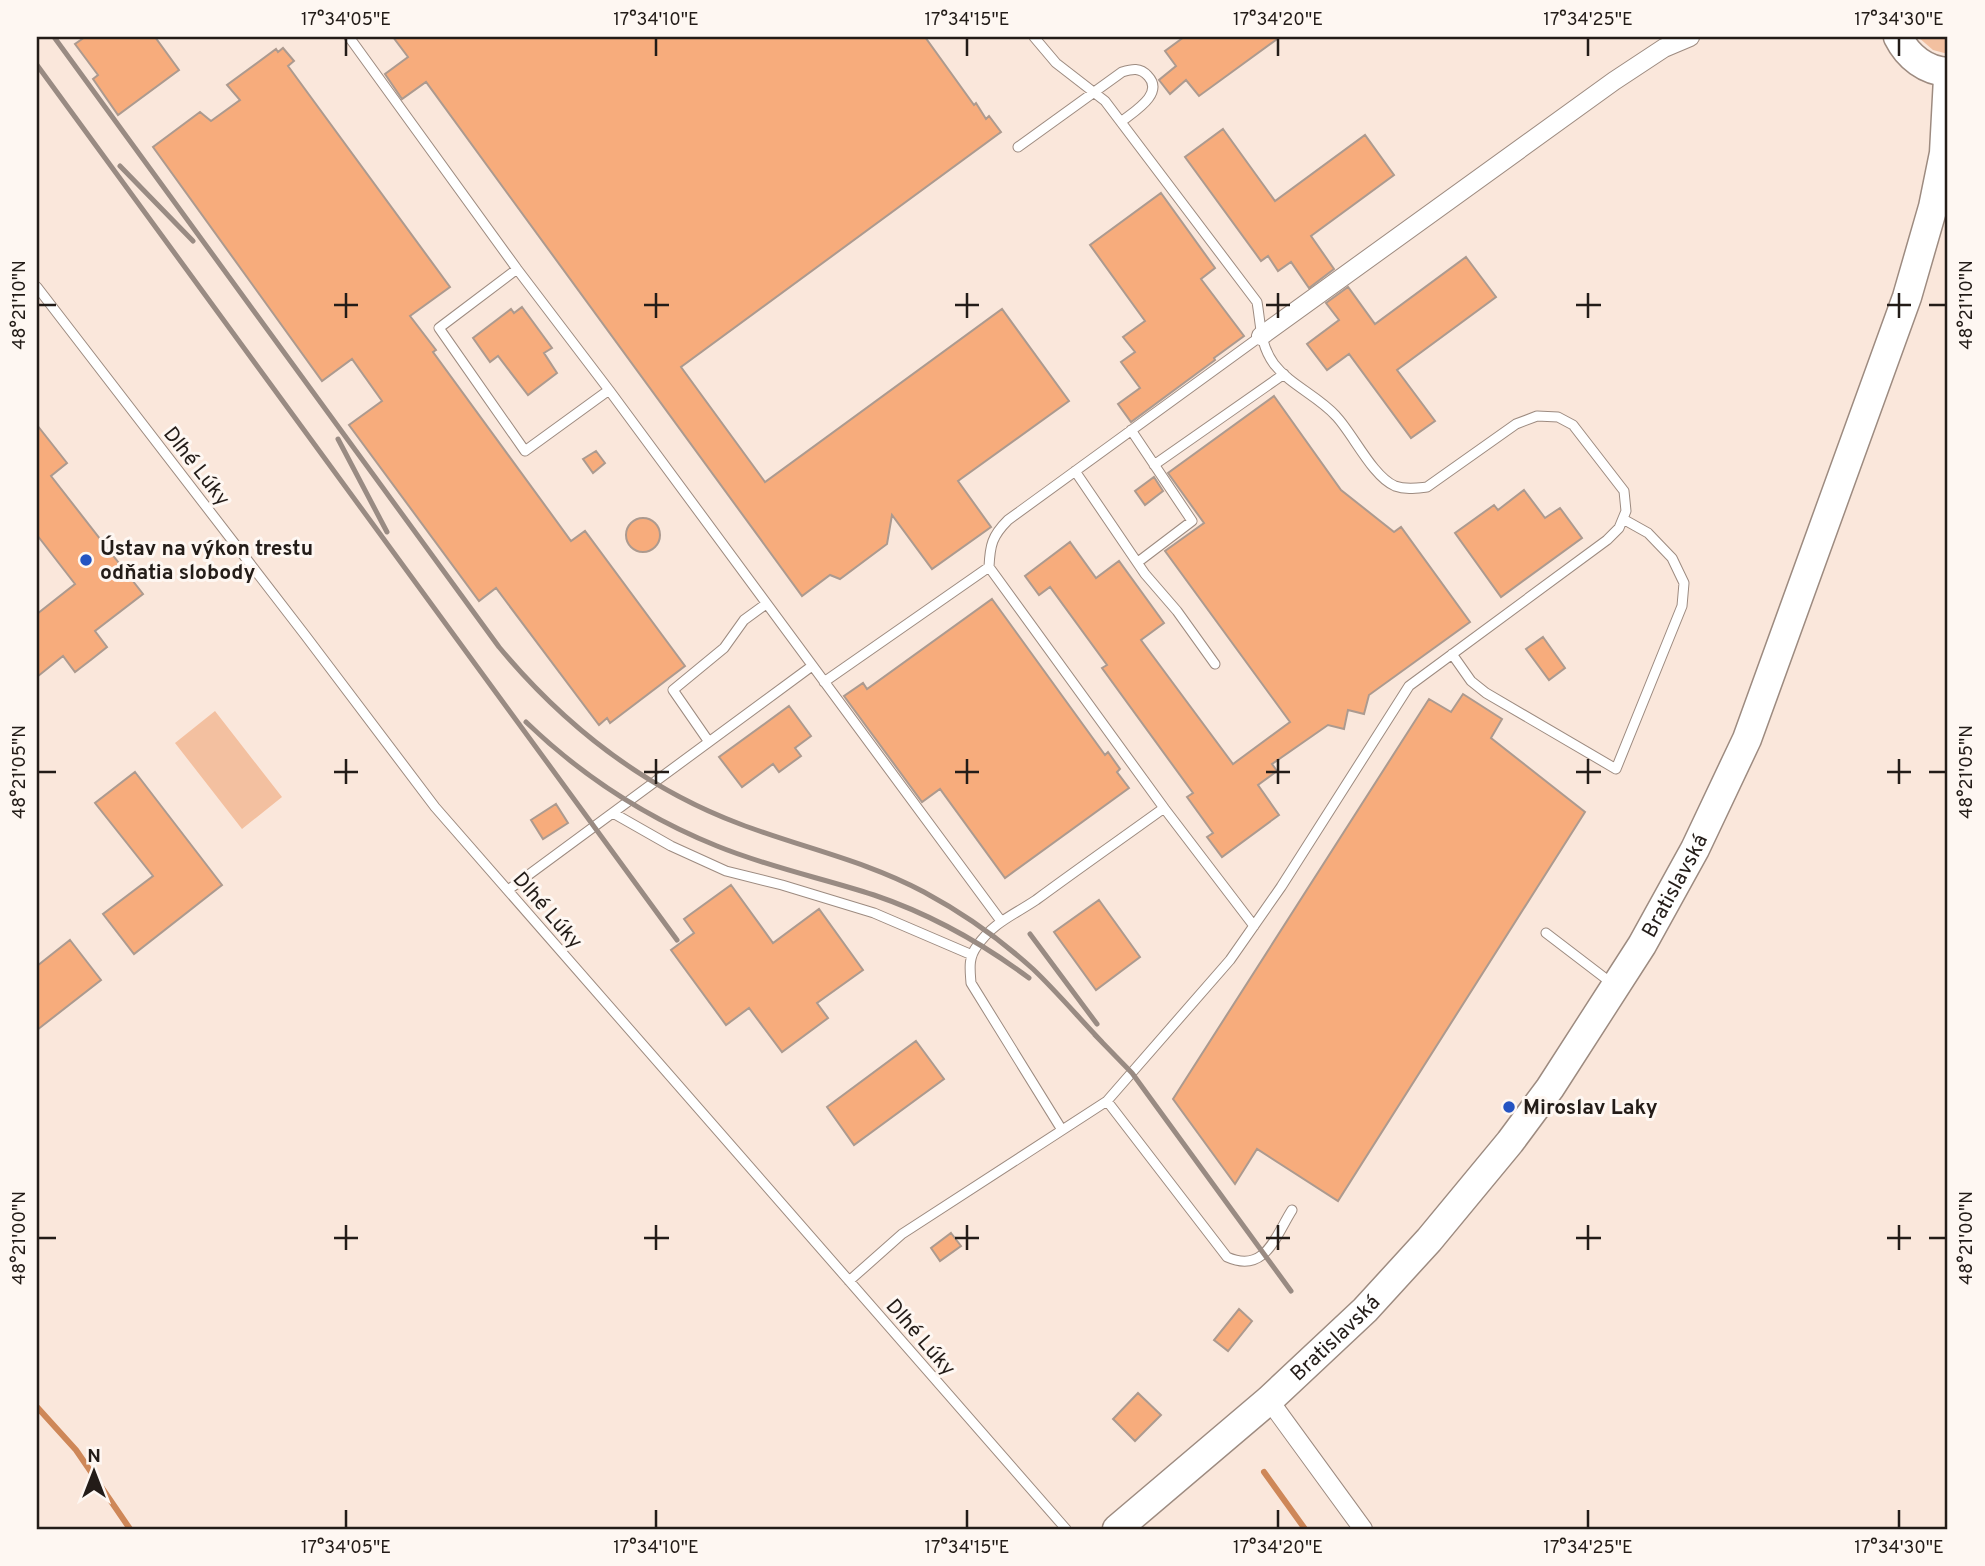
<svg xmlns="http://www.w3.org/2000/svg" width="1985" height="1566" viewBox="0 0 1985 1566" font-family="Overpass,sans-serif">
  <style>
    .green { fill: #f3c0a0 }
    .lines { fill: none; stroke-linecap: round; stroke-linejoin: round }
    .stream { stroke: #ce8758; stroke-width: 6 }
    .building { fill: #f7ac7c; stroke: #ac9a8f; stroke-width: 2 }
    .lane-casing { stroke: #9d8b80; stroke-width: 11 }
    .street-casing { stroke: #9d8b80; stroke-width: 20 }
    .primary-casing { stroke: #9d8b80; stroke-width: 31 }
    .lane { stroke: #fff; stroke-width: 9 }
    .street { stroke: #fff; stroke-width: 18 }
    .primary { stroke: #fff; stroke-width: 28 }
    .rail { stroke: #998b83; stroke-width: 5 }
    .ticks { fill: none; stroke: #231c18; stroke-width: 2.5 }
    .poi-dot { fill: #2554c2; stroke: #fef7f2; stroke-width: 2.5 }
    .labels { text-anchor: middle; stroke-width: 6; stroke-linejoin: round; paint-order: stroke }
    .street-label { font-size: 21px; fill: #231c18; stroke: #fef7f2 }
    .poi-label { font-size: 21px; font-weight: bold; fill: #231c18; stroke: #fef7f2; text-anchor: start }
    .neatline { fill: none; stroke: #231c18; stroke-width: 2.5 }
    .ticks-label { font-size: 18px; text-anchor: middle; fill: #231c18 }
  </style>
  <rect width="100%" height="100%" fill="#fae7db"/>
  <!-- green -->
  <path class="green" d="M1918,37H1948V54L1933,50Z
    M215,711L282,797L242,829L175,743Z"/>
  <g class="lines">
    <!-- stream -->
    <path class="stream" d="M37,1407L76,1450L130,1529
      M1264,1472L1305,1529"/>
  </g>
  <!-- building -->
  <path class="building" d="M85,37H155L179,70L118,115L93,79L98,75L75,44Z
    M393,37H925L974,105L976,103L986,119L989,116L1001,132L681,367L765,482L1002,309L1069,401L958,481L991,527L932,569L892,515L887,544L840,579L830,575L802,596L426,82L402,99L385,74L408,57Z
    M1184,37H1280L1199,96L1186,80L1170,94L1159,80L1176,66L1165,51Z
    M283,48L294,61L288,66L450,287L410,316L436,350L433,352L571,541L585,531L685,666L610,723L607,718L599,725L496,588L479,601L349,425L382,401L352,359L322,381L153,147L200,112L211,121L240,100L227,85L276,49L278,52Z
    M1223,129L1275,201L1365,135L1394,175L1311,236L1334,269L1309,288L1291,262L1278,271L1268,256L1261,261L1185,157Z
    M1161,193L1215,268L1201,279L1244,336L1214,358L1215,360L1131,422L1118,404L1140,388L1121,362L1135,352L1123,337L1145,321L1090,245Z
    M1466,257L1496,297L1397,370L1435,421L1411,438L1349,354L1327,370L1307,344L1339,320L1326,303L1348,287L1375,324Z
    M522,307L552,348L544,353L557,373L528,395L498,356L490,362L473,338L511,309L514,313Z
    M1274,396L1341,490L1394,532L1401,527L1470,622L1369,695L1364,714L1348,710L1344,729L1328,725L1272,764L1277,771L1258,785L1279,815L1222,857L1207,837L1213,833L1187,797L1193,793L1102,668L1107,665L1050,587L1039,595L1025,576L1070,542L1096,578L1119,561L1164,623L1141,640L1233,764L1290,722L1165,551L1204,523L1168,473Z
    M37,425L67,463L51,476L143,594L95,631L107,647L92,659L75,672L63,656L37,677V614L75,584L37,535Z
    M596,451L605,463L593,473L583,459Z
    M1154,477L1163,491L1145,505L1135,491Z
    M1524,490L1545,518L1560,508L1582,538L1501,597L1455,533L1494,505L1498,510Z
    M626 535a17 17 0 1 1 34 0a17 17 0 1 1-34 0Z
    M992,599L1105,755L1108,752L1120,769L1117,772L1129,788L1005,878L940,789L922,802L844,696L863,683L867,689Z
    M1543,637L1565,668L1549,680L1526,649Z
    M1463,694L1502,719L1491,738L1585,812L1338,1201L1257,1149L1235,1184L1173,1099L1429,699L1451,712Z
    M789,706L811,736L795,748L801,756L779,772L773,764L742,787L719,757Z
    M135,772L222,885L134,954L103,914L153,876L95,803Z
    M556,804L568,823L543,839L531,820Z
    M731,885L773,943L819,909L863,970L817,1003L828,1018L782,1052L749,1008L726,1025L671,950L694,933L684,919Z
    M1099,900L1140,957L1096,990L1054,932Z
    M70,940L101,980L37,1030V966Z
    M916,1041L944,1079L854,1145L827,1107Z
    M951,1233L961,1246L940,1261L931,1248Z
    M1239,1309L1252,1321L1228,1351L1214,1340Z
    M1138,1393L1161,1415L1135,1441L1113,1419Z"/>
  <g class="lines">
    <defs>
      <path id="lane" d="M349,37L517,269L609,390L525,451L439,328L517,269
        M1018,147L1122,72C1132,69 1140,67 1148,76C1165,94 1133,112 1121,122
        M37,287L305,635L435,807L1066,1529
        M609,390L1001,921
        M1131,430L1192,521L1138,562
        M1154,465L1284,374
        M1075,471L1145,574L1177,611L1215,664
        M989,567C990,545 992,536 1008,520L1261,336
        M1452,654L1471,681L1486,693L1616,769L1682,606L1684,583L1672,558L1648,533L1623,519
        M824,682L989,567L1164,808
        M709,742L673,690L724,648L744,620L766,604
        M613,813L671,846L726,871L782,885L874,913L972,955
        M508,890L812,666
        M1546,933L1614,985
        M1107,1101L1227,1257C1265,1274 1275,1237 1292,1210
        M1062,1130L971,983C970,969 968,958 977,946C994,922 1012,916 1036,900C1078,869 1121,839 1164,808L1254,926
        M849,1281L902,1234L1107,1101L1230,960L1281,887L1409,686L1607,540L1619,528L1626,511L1624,491L1573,425L1558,417L1537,416L1516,424L1427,487C1417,488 1406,490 1395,486C1373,477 1353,434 1336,416C1318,396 1290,385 1274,364C1260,345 1261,325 1257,302L1105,101L1056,63L1034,37"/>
      <path id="street" d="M1261,336L1614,81L1664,48L1690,37
        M1269,1400L1363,1529"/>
      <g id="primary">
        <path d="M1898,37C1908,57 1926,71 1948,72"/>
        <path id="s1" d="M1117,1529L1269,1400L1365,1310L1429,1240L1510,1142L1550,1088L1642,945L1695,849L1747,739L1907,297L1933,207L1944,153L1948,78"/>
      </g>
    </defs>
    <!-- lane casing -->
    <use href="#lane" class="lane-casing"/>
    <!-- street casing -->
    <use href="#street" class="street-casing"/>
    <!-- primary casing -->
    <use href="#primary" class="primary-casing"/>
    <!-- lane -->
    <use href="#lane" class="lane"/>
    <!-- street -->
    <use href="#street" class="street"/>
    <!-- primary -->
    <use href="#primary" class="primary"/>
    <!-- rail -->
    <path class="rail" d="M54,37L499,647C564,725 644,788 740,824C803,848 864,860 924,892C963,913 1000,939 1033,969C1057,992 1079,1018 1102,1042
      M37,65L677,940
      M120,166L193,241
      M338,439L387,532
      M526,722C581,775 645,817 717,846C768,867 822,878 874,895C930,914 982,943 1029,978
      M1030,934L1097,1024
      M1095,1035L1132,1073L1291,1291"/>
  </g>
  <!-- ticks -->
  <path class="ticks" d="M346,38V56M656,38V56M967,38V56M1278,38V56M1588,38V56M1899,38V56M346,293V318M656,293V318M967,293V318M1278,293V318M1588,293V318M1899,293V318M38,305H56M334,305H358M644,305H669M955,305H979M1266,305H1290M1576,305H1601M1887,305H1911M1929,305H1946M346,759V784M656,759V784M967,759V784M1278,759V784M1588,759V784M1899,759V784M38,772H56M334,772H358M644,772H669M955,772H979M1266,772H1290M1576,772H1601M1887,772H1911M1929,772H1946M346,1225V1250M656,1225V1250M967,1225V1250M1278,1225V1250M1588,1225V1250M1899,1225V1250M38,1238H56M334,1238H358M644,1238H669M955,1238H979M1266,1238H1290M1576,1238H1601M1887,1238H1911M1929,1238H1946M346,1510V1528M656,1510V1528M967,1510V1528M1278,1510V1528M1588,1510V1528M1899,1510V1528"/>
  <!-- markers -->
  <g class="poi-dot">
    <circle cx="86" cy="560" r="7"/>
    <circle cx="1509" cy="1107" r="7"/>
  </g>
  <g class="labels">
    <!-- street labels -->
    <g class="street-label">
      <text transform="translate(197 466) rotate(52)" y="7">Dlhé Lúky</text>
      <text dy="7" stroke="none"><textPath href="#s1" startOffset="858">Bratislavská</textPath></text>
      <text transform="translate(548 910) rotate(49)" y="7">Dlhé Lúky</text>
      <text transform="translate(921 1337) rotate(49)" y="7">Dlhé Lúky</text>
      <text dy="7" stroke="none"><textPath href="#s1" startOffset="290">Bratislavská</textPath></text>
    </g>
    <!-- poi labels -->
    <g class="poi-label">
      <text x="100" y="555">Ústav na výkon trestu<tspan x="100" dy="24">odňatia slobody</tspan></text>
      <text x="1523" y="1114">Miroslav Laky</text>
    </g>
  </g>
  <!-- border -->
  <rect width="1985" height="1566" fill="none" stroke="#fef7f2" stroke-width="77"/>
  <!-- north arrow -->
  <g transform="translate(94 1472)" stroke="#fef7f2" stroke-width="5" paint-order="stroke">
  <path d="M0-5L12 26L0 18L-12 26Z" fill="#231c18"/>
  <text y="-10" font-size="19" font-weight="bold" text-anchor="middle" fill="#231c18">N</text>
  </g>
  <rect x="38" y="38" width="1908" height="1490" class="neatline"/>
  <g class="ticks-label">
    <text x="346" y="25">17°34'05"E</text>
    <text x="656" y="25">17°34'10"E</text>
    <text x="967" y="25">17°34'15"E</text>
    <text x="1278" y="25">17°34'20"E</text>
    <text x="1588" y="25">17°34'25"E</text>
    <text x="1899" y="25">17°34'30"E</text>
    <text transform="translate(19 305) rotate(-90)" y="6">48°21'10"N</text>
    <text transform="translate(1966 305) rotate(-90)" y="6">48°21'10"N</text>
    <text transform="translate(19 772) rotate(-90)" y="6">48°21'05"N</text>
    <text transform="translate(1966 772) rotate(-90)" y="6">48°21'05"N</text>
    <text transform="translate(19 1238) rotate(-90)" y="6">48°21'00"N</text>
    <text transform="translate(1966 1238) rotate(-90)" y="6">48°21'00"N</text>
    <text x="346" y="1553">17°34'05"E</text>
    <text x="656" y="1553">17°34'10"E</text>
    <text x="967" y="1553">17°34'15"E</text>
    <text x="1278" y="1553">17°34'20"E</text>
    <text x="1588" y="1553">17°34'25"E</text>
    <text x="1899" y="1553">17°34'30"E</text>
  </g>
</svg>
